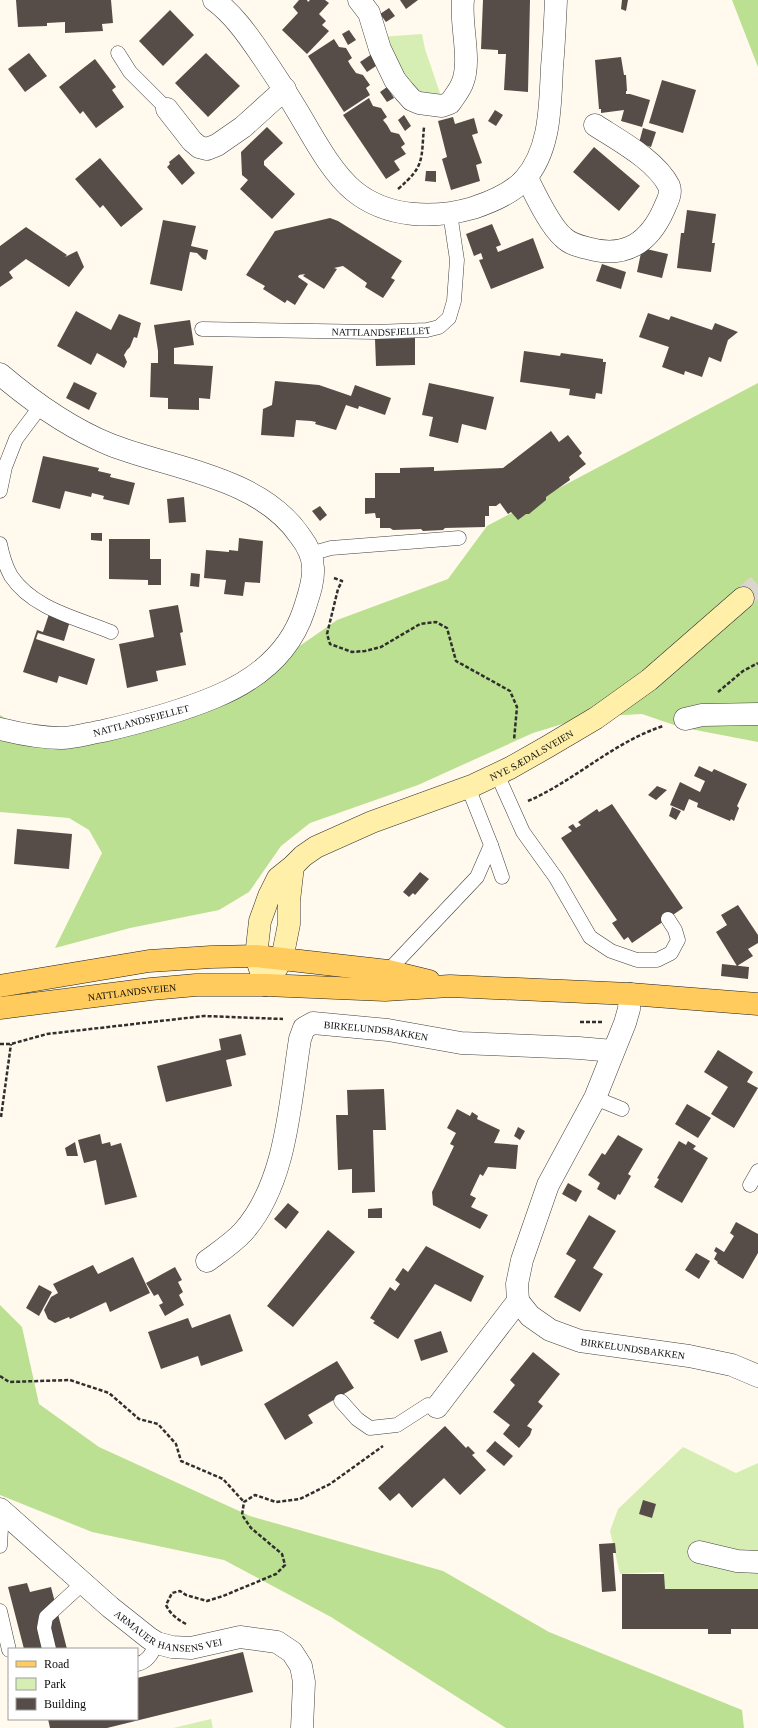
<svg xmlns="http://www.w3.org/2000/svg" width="758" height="1728" viewBox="0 0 758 1728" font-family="Georgia,serif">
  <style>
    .green { fill: #d6eeb3 }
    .forest { fill: #bbe091 }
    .building { fill: #574d48 }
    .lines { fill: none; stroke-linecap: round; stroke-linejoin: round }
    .secondary-tunnel { stroke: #dbd6cb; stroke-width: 22; stroke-dasharray: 22 11; stroke-linecap: butt }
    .service-casing { stroke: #404040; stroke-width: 15 }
    .minor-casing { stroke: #404040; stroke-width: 23 }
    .tertiary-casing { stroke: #404040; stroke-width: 23 }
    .secondary-casing { stroke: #2f2f2f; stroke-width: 23 }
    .primary-casing { stroke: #1e1e1e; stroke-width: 23 }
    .path { stroke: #2f2f2f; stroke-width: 2.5; stroke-dasharray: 4 2; stroke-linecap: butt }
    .service { stroke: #fff; stroke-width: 14 }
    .minor { stroke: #fff; stroke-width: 22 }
    .tertiary { stroke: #fff; stroke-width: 22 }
    .secondary { stroke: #ffefa8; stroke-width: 22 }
    .primary { stroke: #ffcb5d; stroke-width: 22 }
    .labels { text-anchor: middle; stroke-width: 4; stroke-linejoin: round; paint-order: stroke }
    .street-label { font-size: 10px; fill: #0d0d0d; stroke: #fff }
  </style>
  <rect width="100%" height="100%" fill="#fffaed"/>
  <!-- green -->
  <path class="green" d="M422,34L425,49L441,96H417L379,37Z
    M683,1447L736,1473L758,1463V1589H664L663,1572L620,1574L610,1531L618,1509Z
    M211,1719L213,1728H173Z"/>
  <!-- forest -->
  <path class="forest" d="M732,0H758V67Z
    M758,383V742L680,727L642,714L585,717L533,733L418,785L310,823L281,846L249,892L219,910L130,928L55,948L102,853L89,830L69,818L0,812V715L30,733L206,711L337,620L448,579L487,526Z
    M0,1305L22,1327L39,1404L99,1447L250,1516L443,1571L549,1632L742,1710L744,1728H506L331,1617L224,1560L92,1532L0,1495Z"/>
  <!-- building -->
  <path class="building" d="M16,0H111L113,23L102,24L103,31L65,33V22L47,23V26L18,27Z
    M299,0H307L308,2L310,0H325L329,3L319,14L326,21L322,25L329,31L307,54L282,30L298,13L293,7Z
    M400,0H418L406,9Z
    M483,0H530L528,92L504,90L506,54H498V50L481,49Z
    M622,0H628L626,11L621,9Z
    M389,8L395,16L386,22L380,14Z
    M170,10L194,35L163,66L139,41Z
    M349,30L356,40L348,45L342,34Z
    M334,39L339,47L346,48L352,58L348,61L351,66L356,73L363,75L370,85L366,88L370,95L344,112L308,56Z
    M29,53L47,76L25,92L8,69Z
    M206,53L240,86L208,117L175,83Z
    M372,54L379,64L367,72L360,62Z
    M621,57L624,75H626L627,91H626V94H630L650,100L642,127L621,121L624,110L601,113V109H599L595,60Z
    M95,59L116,87L112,90L124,107L96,128L83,111L80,114L59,87Z
    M662,80L696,90L683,133L649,123Z
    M387,87L394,98L387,102L380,92Z
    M369,98L373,106L381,108L387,117L383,120L387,125L391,132L399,134L405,144L401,147L406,154L394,161L400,170L386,179L343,115Z
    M495,110L503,115L496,126L488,121Z
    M404,115L411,126L405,131L398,120Z
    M453,117L455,124L474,118L478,133L472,135L482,163L476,165L480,181L451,190L442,159L447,157L438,121Z
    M267,127L283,143L264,161V165L295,194L272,219L240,189L248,180L242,175L241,152Z
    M643,128L656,132L651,147L639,143Z
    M594,147L640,186L619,211L573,172Z
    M179,154L195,173L182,185L167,167L170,164L169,162Z
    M100,158L143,209L121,227L103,205L100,208L75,179Z
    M426,171H436V182L425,181Z
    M687,210L716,214L712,243H715L711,272L677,268L681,233H684Z
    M330,218L338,221L402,261L391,278L395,280L383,298L365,287L367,283L343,266L334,268L337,269L324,289L303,276L305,274L299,275L298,277L308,284L295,305L287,300L285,303L263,289L265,286L246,275L275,231Z
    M163,220L196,226L191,246L208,250L206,260L203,259L197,253L190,252L182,291L150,284Z
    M492,224L501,245L496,247L498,252L533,238L544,268L491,289L479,260L483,259L481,253L474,256L466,234Z
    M26,227L67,255L65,257L77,251L84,267L69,287L26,259L9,272L13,278L0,287V246Z
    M642,248L668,254L662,278L637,272Z
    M602,264L626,272L621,289L596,281Z
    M76,311L111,330L119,314L141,323L137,338L134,337L130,347L127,350L124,355L127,362L124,368L97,353L91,365L57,346Z
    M648,313L669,320L671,316L712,330L715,323L738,332L728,340L721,362L709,357L702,377L685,371L684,375L662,367L669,347L639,337Z
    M190,320L194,345L174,348V364L213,366L210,399L199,398V410L168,409V398L150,397L151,363H158V351L154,325Z
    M415,338V365L376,366L375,339Z
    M524,351L560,356L561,353L603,359V362H606L602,394L596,393L595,399L569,395L570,389L520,382Z
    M275,381L319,385L351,396L355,385L391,398L385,415L359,406L358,409L346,405L336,430L315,424L316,422L311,421L296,420L294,437L261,435L263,409L272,405Z
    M74,382L97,393L89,410L66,398Z
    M429,383L494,397L486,430L462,424L458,443L429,436L433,417L422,415Z
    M551,431L559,442L568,435L582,453L579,456L586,464L569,477L570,480L546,497V500L529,514H526L518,520L511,512L508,514L500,503L496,506H489V516H485V527L445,528L443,530L423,531L421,529L393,530L390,528H380V518H376L375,513L365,514V498H375V473H400V468L434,467V471L503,468Z
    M43,456L99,468L98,471L111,474L110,477L135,483L129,505L103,499L104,496L92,493L91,497L65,491L60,509L32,502Z
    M184,497L186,522L169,523L167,499Z
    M320,506L327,515L320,521L312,511Z
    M91,533H102V541L91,540Z
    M239,538L263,541L260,583L245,582L243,596L224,594L226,580L204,578L206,550L229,552V550L238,551Z
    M109,539H150V559H161V585H148V580L109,579Z
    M191,573L200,574L199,587L190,586Z
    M178,605L183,632L180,633L186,665L156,671L158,681L127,688L119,644L154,637L149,610Z
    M49,614L70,621L64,641L38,633L36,639L95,659L87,685L59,676L57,683L23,672L37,630L43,632Z
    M699,766L712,772L714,769L747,784L737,806L739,808L734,821L731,819L730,821L697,807L698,803L689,799L684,811L670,805L680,782L700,792L705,781L694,776Z
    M657,786L667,790L656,800L648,795Z
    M612,804L683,908L632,943L628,937L624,940L612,923L617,920L561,838L572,831L568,827L573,824L576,828L581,825L578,822L597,809L599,812Z
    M672,807L681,811L676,820L669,816Z
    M17,829L72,834L69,869L14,864Z
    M420,872L429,879L415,895L413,893L409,897L403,892Z
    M738,905L758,935V943L748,949L753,956L737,966L716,932L727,925L721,915Z
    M722,964L749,967L748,979L721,976Z
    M241,1034L246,1055L226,1060L232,1086L166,1102L157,1066L221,1050L219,1039Z
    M718,1050L753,1072L747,1082L758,1088L734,1128L711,1114L728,1087L704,1072Z
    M384,1089L386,1130H373L375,1192L352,1193V1169L338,1170L336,1115H348L347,1090Z
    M687,1104L711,1118L698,1138L675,1124Z
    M457,1109L470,1116L472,1112L478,1116L477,1119L500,1130L494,1143L518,1145L516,1169L488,1167L483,1176L480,1174L470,1195L476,1198L471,1207L488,1215L480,1229L433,1205L432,1192L454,1146L450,1144L456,1133L447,1128Z
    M518,1127L525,1131L520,1140L514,1136Z
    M100,1134L102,1144L110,1142L111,1146L121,1143L137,1197L105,1205L96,1160L84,1163L78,1140Z
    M618,1135L643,1149L628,1174L631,1176L620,1195L618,1194L615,1200L597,1189L600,1183L588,1175L602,1153L605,1155Z
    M679,1141L686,1145L688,1141L696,1146L693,1149L708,1158L682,1203L654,1187L659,1179L657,1178Z
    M75,1142L78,1156H67L65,1148Z
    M568,1183L582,1191L576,1202L562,1194Z
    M288,1203L299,1212L286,1229L274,1219Z
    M382,1208V1218H368V1209Z
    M589,1215L616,1231L593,1268L603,1274L580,1312L554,1297L576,1260L566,1254Z
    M736,1222L758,1234V1253L743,1279L717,1263L718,1262L714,1259L717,1253L714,1251L716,1247L724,1252L734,1236L730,1233Z
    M328,1230L355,1252L293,1327L267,1306Z
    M426,1246L484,1276L471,1302L435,1284L398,1339L373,1323L375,1321L370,1318L390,1287L395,1291L400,1284L395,1280L403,1268L408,1272Z
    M696,1253L710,1261L699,1279L685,1270Z
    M133,1257L150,1293L110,1312L106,1302L70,1319L69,1317L55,1323L48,1319L44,1310L51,1297L58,1293L53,1284L93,1265L98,1274Z
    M175,1267L182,1280L178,1282L183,1292L179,1295L184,1305L165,1316L159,1305L163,1303L158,1294L154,1296L146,1283Z
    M39,1285L52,1292L39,1316L26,1308Z
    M230,1314L243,1351L201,1366L198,1356L161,1369L148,1332L188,1318L192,1328Z
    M441,1331L448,1352L421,1361L414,1340Z
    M533,1352L560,1374L538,1402L543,1406L527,1426L532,1429L530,1435L519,1448L503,1434L510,1425L493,1412L515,1385L510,1380Z
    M337,1361L354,1388L308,1415L313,1423L285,1440L264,1404Z
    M445,1426L466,1448L468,1446L475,1453L472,1455L486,1470L460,1495L444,1478L412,1508L399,1493L390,1501L378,1488Z
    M495,1441L513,1456L504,1466L486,1451Z
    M643,1500L656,1504L652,1518L639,1514Z
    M615,1543L616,1553H613L616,1591L602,1592L599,1544Z
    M622,1574H664L665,1589H758V1629H731V1634H708V1629H622Z
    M27,1583L30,1592L51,1587L67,1649H24L8,1587Z
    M243,1652L253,1692L107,1728H50L48,1719H137V1678Z"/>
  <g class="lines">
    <!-- secondary-tunnel -->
    <path class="secondary-tunnel" d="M743,598L758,585"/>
    <defs>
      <g id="service">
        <path d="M118,53L130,72L167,109"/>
        <path id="s1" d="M202,329L375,332L427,330L439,327L449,318L454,301L457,260L450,213"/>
        <path d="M0,491L5,467L16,439L40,407"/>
        <path d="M0,544C2,554 6,567 11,576C33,609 77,618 111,632"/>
        <path d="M310,554L331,548L459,538"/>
        <path d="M497,774L523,832L556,878L590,937L611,951L637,960H657L671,953L678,940L675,930L668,919"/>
        <path d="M491,845L502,877"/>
        <path d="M388,971L477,877L491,845L468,787"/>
        <path d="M595,1098L622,1109"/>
        <path d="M750,1185L758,1171"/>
        <path d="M341,1401L357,1419L370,1428L397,1425L428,1405L437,1407"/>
        <path d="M0,1546L2,1510"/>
        <path d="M0,1611L9,1650"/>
        <path d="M49,1649L44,1628L46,1617L83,1583"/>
        <path d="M137,1664C148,1662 152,1653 157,1643"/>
      </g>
      <g id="minor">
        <path d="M359,0L369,13L380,49L395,80L404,91L412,100L419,103L442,106L450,103C454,97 459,91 462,84C472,61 460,25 463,0"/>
        <path d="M167,109L192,141L199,147L207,149L217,145L243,127L285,89"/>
        <path d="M523,181L528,180C536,196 550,226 563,237C570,244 578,246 587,248C625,259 649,243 664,209C667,202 672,193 669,186C656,160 618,140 595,125"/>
        <path d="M685,719L702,715L758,714"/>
        <path id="s2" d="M207,1261C219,1252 233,1243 243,1232C287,1183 290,1101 300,1039L304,1028L313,1023L388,1030L461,1043L579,1048L613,1051"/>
        <path id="s3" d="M518,1301L530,1316L550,1330L580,1341L689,1356L732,1365L758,1376"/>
        <path d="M437,1407L518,1301L517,1284L522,1260L548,1185L595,1098L625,1023L629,1009L630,994"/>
        <path id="s4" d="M0,1509L110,1607L149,1638L157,1643L172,1647L191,1648L240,1637L277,1642L292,1652L301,1666L304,1682L302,1728"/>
        <path d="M699,1552L737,1561L758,1562"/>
      </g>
      <path id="tertiary" d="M214,0C233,14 247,34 260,53C273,72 286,92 298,112C313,137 331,172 354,191C387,218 434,219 473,208C491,202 511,194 524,180C551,150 550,105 552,67C554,45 555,22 556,0
        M0,374C34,403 69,428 111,445C173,469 260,477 300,536C307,545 313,557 313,568C314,582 308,597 304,610C290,653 256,680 215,697C179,712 142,722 103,731C90,733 75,738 61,738C40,738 20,734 0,729"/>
      <g id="secondary">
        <path d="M273,974L282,959L289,924V901L293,866"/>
        <path id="s5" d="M265,985L256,956L260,921L269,896L278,878L293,866L303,856L316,847L372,822L474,785L510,768L547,747L596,718L649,680L743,598"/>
      </g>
      <g id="primary">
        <path d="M0,986L149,961L211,957L256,956L388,971L429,981"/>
        <path id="s6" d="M0,1008L151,989L196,985H265L385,990L450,986L630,994L758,1004"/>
      </g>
    </defs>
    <!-- service casing -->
    <use href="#service" class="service-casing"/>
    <!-- minor casing -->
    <use href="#minor" class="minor-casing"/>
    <!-- tertiary casing -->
    <use href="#tertiary" class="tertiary-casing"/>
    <!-- secondary casing -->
    <use href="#secondary" class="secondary-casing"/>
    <!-- primary casing -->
    <use href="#primary" class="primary-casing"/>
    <!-- path -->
    <path class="path" d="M398,189C425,166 421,160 424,127
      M334,578L342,581L338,589L327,634L330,644L352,652L365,651L381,647L420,624L436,622L447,628L456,661L510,691L517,707L514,740
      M718,692L743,671L758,663
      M528,801C576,780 612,743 663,726
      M580,1022H602
      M0,1044H11L47,1034L204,1016L283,1019
      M1,1117L11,1044
      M0,1376L9,1382L70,1380L109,1393L139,1419L158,1424L176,1444L181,1461L223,1479L244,1502
      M186,1624C177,1619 170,1614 166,1605L172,1593L180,1591L186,1595L207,1601L223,1596L276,1574L285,1565L282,1554L251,1528L242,1515L244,1502L255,1495L276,1502L300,1499L330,1484L383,1446"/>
    <!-- service -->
    <use href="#service" class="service"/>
    <!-- minor -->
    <use href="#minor" class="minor"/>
    <!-- tertiary -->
    <use href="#tertiary" class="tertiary"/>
    <!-- secondary -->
    <use href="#secondary" class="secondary"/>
    <!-- primary -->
    <use href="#primary" class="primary"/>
  </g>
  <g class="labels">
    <!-- street labels -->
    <g class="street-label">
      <text dy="4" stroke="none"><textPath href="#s1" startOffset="179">NATTLANDSFJELLET</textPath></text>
      <text transform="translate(141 720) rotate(-15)" y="4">NATTLANDSFJELLET</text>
      <text dy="4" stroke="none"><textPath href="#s5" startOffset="396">NYE SÆDALSVEIEN</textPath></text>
      <text dy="4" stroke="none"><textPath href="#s6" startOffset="133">NATTLANDSVEIEN</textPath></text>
      <text dy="4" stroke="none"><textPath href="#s2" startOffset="336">BIRKELUNDSBAKKEN</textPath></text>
      <text dy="4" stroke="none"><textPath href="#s3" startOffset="129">BIRKELUNDSBAKKEN</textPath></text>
      <text dy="4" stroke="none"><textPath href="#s4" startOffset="214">ARMAUER HANSENS VEI</textPath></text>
    </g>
  </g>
  <!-- legend -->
  <rect x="8" y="1648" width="130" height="72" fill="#ffffff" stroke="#9e9e9e"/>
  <rect x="16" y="1661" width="20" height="6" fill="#ffcb5d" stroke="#9e9e9e"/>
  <text x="44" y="1668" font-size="12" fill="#0d0d0d">Road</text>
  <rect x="16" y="1678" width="20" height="12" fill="#d6eeb3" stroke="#9e9e9e"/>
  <text x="44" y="1688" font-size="12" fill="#0d0d0d">Park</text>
  <rect x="16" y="1698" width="20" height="12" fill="#574d48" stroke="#9e9e9e"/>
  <text x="44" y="1708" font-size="12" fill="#0d0d0d">Building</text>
</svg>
